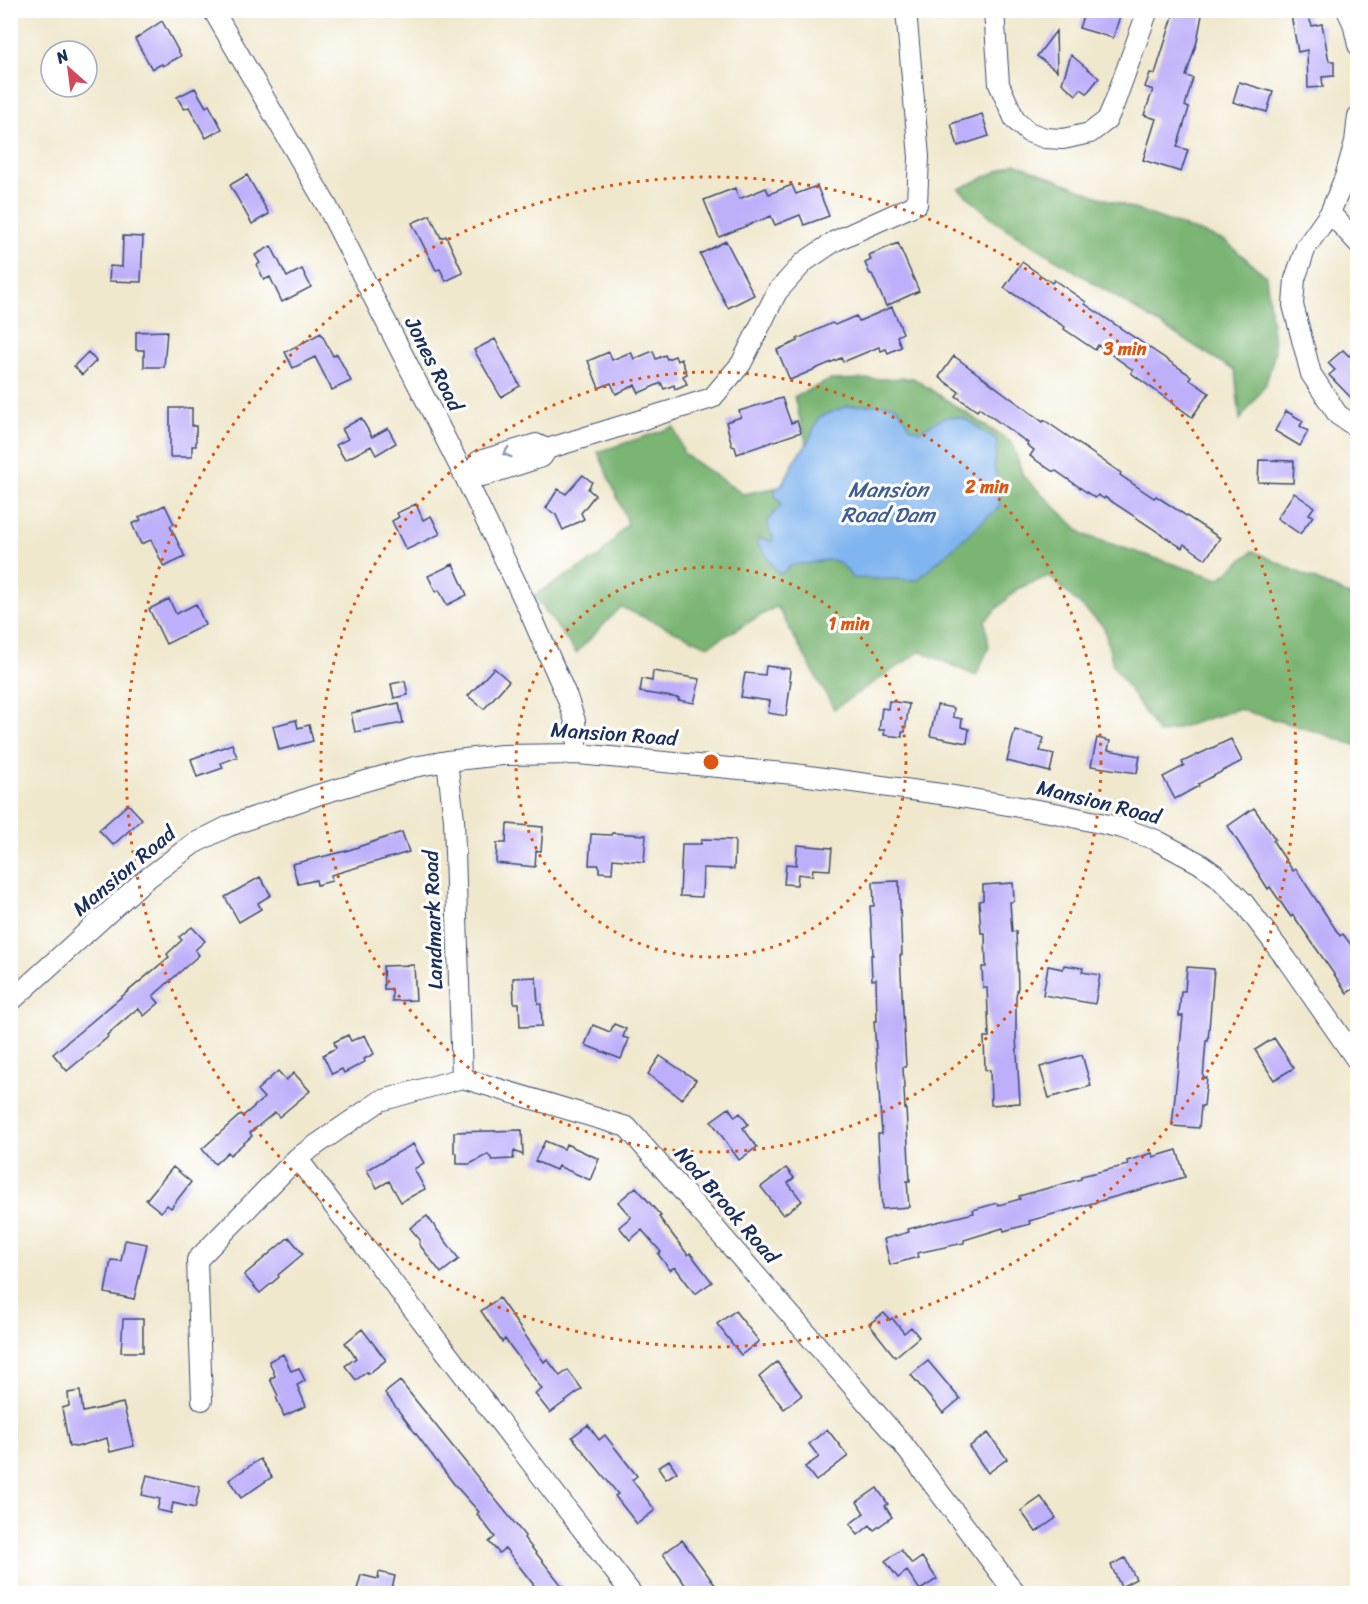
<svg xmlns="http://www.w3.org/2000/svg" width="1368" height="1604" viewBox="0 0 1368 1604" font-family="Sriracha,sans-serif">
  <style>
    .forest { fill: #7ab573; stroke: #4a7268; stroke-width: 1.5 }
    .water { fill: #81b5ef; stroke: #4e72a6; stroke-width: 1.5 }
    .building { fill: #bdaff9 }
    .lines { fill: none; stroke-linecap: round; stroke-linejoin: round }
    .minor-casing { stroke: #3b4b6f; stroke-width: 22 }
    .minor { stroke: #fff; stroke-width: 20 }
    .oneway { stroke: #8d97ae }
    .ring { fill: none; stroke: #de5710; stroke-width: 3; stroke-dasharray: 3 6 }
    .labels { text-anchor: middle; stroke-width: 6; stroke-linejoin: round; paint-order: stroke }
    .street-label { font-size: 21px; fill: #1b2f5e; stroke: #fff }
    .water-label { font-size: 22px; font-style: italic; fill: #3f5e91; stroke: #fff }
    .centre { fill: #de5710; stroke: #fff; stroke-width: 3 }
    .ring-label { font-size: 18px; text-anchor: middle; font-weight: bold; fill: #de5710; stroke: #fff; stroke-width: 6; stroke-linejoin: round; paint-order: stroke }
  </style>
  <rect width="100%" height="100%" fill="#fff"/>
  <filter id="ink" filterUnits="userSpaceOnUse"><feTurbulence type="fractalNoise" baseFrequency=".0167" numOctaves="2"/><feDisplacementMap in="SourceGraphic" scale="12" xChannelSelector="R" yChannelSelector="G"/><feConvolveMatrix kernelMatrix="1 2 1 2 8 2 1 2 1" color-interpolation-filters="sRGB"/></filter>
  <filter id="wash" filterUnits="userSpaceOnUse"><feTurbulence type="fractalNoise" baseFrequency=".008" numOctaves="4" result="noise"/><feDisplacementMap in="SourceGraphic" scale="24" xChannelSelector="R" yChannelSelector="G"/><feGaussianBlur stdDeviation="1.35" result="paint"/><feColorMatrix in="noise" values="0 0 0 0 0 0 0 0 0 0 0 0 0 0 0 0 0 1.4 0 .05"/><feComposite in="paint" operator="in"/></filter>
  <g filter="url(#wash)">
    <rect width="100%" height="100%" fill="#f0e8cd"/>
    <!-- forest -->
    <path class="forest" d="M1015,163L1097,196L1225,241L1266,276L1275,352L1266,384L1240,420L1235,371L999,224L959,189Z
      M913,378L1012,443L1023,476L1084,535L1219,579L1253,551L1357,599V746L1324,734L1238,709L1159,734L1113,665L1104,627L1049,576L1017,589L985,621L989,647L976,676L921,651L834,709L777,606L708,646L621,607L576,653L534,595L599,557L628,523L598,452L674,427L684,454L743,494L780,487L807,445L794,397L830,380Z"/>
    <!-- water -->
    <path class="water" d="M890,404C903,408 903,417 910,427L919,431C938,421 949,410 971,422C975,424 978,429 982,431C988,435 992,434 997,441L994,468L1000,486V506L917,580L852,578C839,557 833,558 811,563C805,565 797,563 791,566C786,569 785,572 779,574L757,543L759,538L772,542L773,537L768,526V520L781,506L780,500L775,496V490L784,482L798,454L807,445L819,417L848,406Z"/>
    <g id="blocks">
      <!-- building -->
      <path class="building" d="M1085,10H1122L1113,38L1079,28Z
        M1175,10H1203L1197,41L1186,76L1193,78L1185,106L1189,108L1177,147L1188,150L1181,172L1143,160L1156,119L1144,115L1153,90L1145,87L1150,73L1155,74Z
        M1290,10H1306L1312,26L1322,24L1329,61H1334V76L1322,77L1323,87L1308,88L1307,50L1298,52Z
        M162,21L181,56L163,66L162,64L152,69L135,39Z
        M1056,31L1057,71L1037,56Z
        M1071,55L1099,78L1087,93L1081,89L1076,95L1062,83Z
        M1239,82L1273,92L1267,112L1233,102Z
        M195,88L206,107L209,105L222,129L206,138L189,107L184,109L177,97Z
        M982,114L989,136L958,146L951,124Z
        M247,175L269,214L252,224L230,185Z
        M792,185L796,194L817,186L829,216L804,225L800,215L775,225L771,216L719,237L704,200L735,188L739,199L766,188L769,194Z
        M430,215L441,238L446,236L463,273L446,281L440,269L436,270L412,223Z
        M123,236L143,237L141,282L109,281L110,266L122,267Z
        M726,241L754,295L728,308L700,254Z
        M898,243L919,291L886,306L872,274H870L865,263L871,260L869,255Z
        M271,246L287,277L302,269L311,287L282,302L270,277L264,280L257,265L260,263L255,255Z
        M1022,262L1052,283L1054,280L1086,302L1085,304L1191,376L1189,379L1209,393L1192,417L1131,373L1133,370L1098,345L1095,350L1064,329L1065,327L1004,288Z
        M892,307L903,333L897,336L901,347L888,353L886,349L881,351L879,347L843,362L841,358L790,380L777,350L798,341L797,339L832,323L835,325L856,316L859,321Z
        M167,331L164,367H144V350H136V332Z
        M321,333L333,356L337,354L351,381L332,390L315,357L293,368L285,352Z
        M495,339L520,386L501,397L474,350Z
        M1358,348V405L1329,375L1335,370L1328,363L1343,350L1349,356Z
        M653,351L656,359L665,355L667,359L675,356L677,361L681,359L687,374L683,376L687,384L675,389L674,385L664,389L661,383L639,393L635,385L616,394L611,383L599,388L588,361L609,352L612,360L631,352L634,359Z
        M88,352L96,361L82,375L74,366Z
        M954,356L1043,422L1044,420L1121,473L1120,475L1154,498L1156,496L1220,538L1206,559L1184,544L1182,548L1105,497L1104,499L1098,495L1095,498L1056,471H1052L1030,456L1034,450L1027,445L1028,443L979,408L977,411L956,396L959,392L939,377Z
        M782,398L791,423L797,421L801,432L737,454L735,447L732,446L726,422L741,417L739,411Z
        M170,408H192V426H196V446H192V457H170Z
        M1286,411L1303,421L1300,426L1308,431L1300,446L1275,431Z
        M361,418L372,437L388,428L396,443L376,455L371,446L345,460L336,445L348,439L342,429Z
        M1259,460L1294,461L1293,483L1258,482Z
        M583,475L592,482L588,489L595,495L581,513L584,519L563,530L556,515L546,508L558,489L566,494Z
        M1294,493L1314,507L1309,514L1313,516L1300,534L1277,518Z
        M416,504L423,520L431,516L440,534L406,550L392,521L399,517L397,513Z
        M165,505L174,524L170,526L185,557L164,567L151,540L141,544L132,524L141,520L139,517Z
        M453,564L467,595L447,605L439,590L436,592L428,576Z
        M169,599L176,614L196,604L205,625L166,644L149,609Z
        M766,666L790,669L789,680H791L786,716L768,713L770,701L741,697L745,673L765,675Z
        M494,668L509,681L484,709L468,696Z
        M653,671L700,679L694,703L678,700L679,698L640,692L642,679L652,681Z
        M405,681L408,695L394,698L391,684Z
        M889,701L909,704L905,732H902V737L884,735L885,730H879L882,708L888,709Z
        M399,703L403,723L355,732L351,713Z
        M937,705L954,708L953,717L962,719L961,727L969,729L967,743L930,736Z
        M296,720L298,728L309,725L313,741L279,750L273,726Z
        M1015,730L1044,738L1040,751L1054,754L1050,772L1007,761Z
        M1097,738L1110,741L1108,750L1140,756L1137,773L1091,766Z
        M1231,739L1242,761L1198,784L1199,786L1175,799L1163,777L1184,766L1182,762Z
        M232,744L237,757L221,763L223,768L197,777L191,759Z
        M128,804L142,819L113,845L99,830Z
        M1254,808L1275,839L1273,841L1293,871L1296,869L1340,936L1343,934L1358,954V986L1347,993L1293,915L1291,917L1270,887L1268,889L1228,826Z
        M507,824L543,827L541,851H536L535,867L496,863L497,843H506Z
        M402,832L409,852L331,875L332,881L317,885L316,880L298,884L292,864L346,851Z
        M612,833L646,835L644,862L613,859L612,873L599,872V865H589L591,834L611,835Z
        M702,839L735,840L734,869L703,868L702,897L680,896L682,844H701Z
        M797,845L832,848L830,870L813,869L812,876L798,874L797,885L784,884L786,864L796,865Z
        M260,877L271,895L258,903L261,909L239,922L225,897Z
        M899,881L902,955H900L906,1067H903L905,1109L906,1108L910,1181H907L909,1207L882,1209L878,1134H882L874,1021H877L876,979L872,980L871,955H873L870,906H874L873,882Z
        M1013,883L1014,901L1010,902L1012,932L1016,931L1018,987L1016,996V1037L1020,1103L991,1105L990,1070H985L984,1037H989L987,988H983L982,967H986L985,933H981L979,901L983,900V885Z
        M192,927L205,941L195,950L199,955L153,996L159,1003L144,1016L138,1008L107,1035L108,1037L67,1071L53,1054L169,957L167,954L182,940L179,937Z
        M414,965L416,1000L392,1001V989H384L383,966Z
        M1064,965L1083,968L1082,972L1100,975L1095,1004L1043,995L1048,966L1063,969Z
        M1187,967L1214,969L1208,1041H1206L1203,1078H1207L1204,1106H1201L1199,1128L1172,1126L1183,1016H1179L1181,991H1185Z
        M536,977L538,1004H541L542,1026L520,1027L519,1003H514L513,978Z
        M614,1024L626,1029L623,1037L629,1039L621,1059L585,1045L593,1025L610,1032Z
        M348,1035L351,1041L365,1035L374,1054L364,1059L365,1062L344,1073L342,1069L332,1074L323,1055L336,1048L334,1042Z
        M1274,1038L1294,1068L1274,1080L1255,1050Z
        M1082,1055L1091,1086L1049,1098L1040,1067Z
        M660,1056L696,1080L682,1099L648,1074Z
        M278,1071L286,1080L294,1073L310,1091L279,1117L275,1112L250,1133L252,1136L230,1155L228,1152L215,1164L202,1149L241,1114L243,1116L264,1098L257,1090Z
        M729,1108L735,1117L740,1113L748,1124L743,1128L757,1147L739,1160L711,1121Z
        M522,1130L523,1155L514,1151L513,1159L492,1160L488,1154L470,1164H457V1153H454V1132Z
        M545,1141L564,1149L566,1144L599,1159L590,1180L558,1166L556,1170L535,1161Z
        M413,1144L424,1163L414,1169L425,1189L401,1202L389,1181L377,1188L367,1170Z
        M1177,1150L1185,1177L1029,1221L1030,1224L1004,1231L1003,1228L964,1240V1243L917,1253L918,1257L890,1265L884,1239L909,1232L908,1229L974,1213L973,1210L997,1203L999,1205L1020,1199L1019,1196L1081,1179V1176L1128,1165L1127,1161L1152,1153L1153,1157Z
        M173,1167L191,1182L171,1208L167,1205L161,1212L146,1200Z
        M786,1168L794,1178L788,1183L802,1201L783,1215L761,1187Z
        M636,1187L661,1216L659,1217L688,1255L690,1253L712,1282L695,1294L675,1267L670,1270L658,1254L661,1252L642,1230L630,1240L619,1227L631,1217L618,1202Z
        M427,1216L459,1259L441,1273L419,1244L420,1240L410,1228Z
        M289,1237L303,1254L278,1275L279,1277L260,1293L244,1275Z
        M125,1240L147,1244L134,1299L105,1293L111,1260L121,1261Z
        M499,1298L544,1362L547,1359L560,1376L568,1370L582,1389L550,1413L535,1394L542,1389L505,1339L502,1342L481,1311Z
        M735,1311L759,1341L741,1355L717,1324Z
        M884,1313L890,1320L892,1318L904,1333L911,1327L919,1337L895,1357L869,1324Z
        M123,1319H143V1352H121Z
        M362,1329L386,1360L368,1374L367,1372L356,1380L345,1366L356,1358L345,1343Z
        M283,1354L291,1371L299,1368L305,1381L297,1385L306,1406L284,1416L276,1397L278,1396L270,1379L275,1376L269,1361Z
        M928,1361L960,1399L943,1413L911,1375Z
        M777,1362L802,1395L784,1409L759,1377Z
        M400,1381L525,1536L524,1538L568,1593H540L505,1548L499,1553L489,1542L495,1537L477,1514L479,1512L454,1484L385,1393Z
        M80,1391L83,1412L123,1403L134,1446L110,1452L107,1438L76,1447L69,1446L62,1408L69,1406L68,1393Z
        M588,1425L599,1440L605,1435L637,1476L632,1480L655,1510L637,1524L615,1496L618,1494L572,1437Z
        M827,1429L848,1456L816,1481L805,1467L819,1457L809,1444Z
        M988,1433L1007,1459L988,1473L969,1447Z
        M260,1459L272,1477L241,1498L229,1480Z
        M669,1460L677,1472L666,1479L658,1467Z
        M147,1475L200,1487L195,1508L173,1503L171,1513L157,1510L160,1499L142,1495Z
        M877,1488L888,1504L885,1506L892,1517L874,1530L870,1525L858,1535L850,1524L864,1513L857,1502Z
        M1041,1497L1056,1518L1036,1532L1021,1511Z
        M682,1540L721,1593H691L663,1554Z
        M901,1550L912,1564L922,1557L937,1579L920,1590L907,1571L898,1578L885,1561Z
        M1125,1558L1136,1579L1121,1587L1111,1565Z
        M379,1572L395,1576L391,1593H356L361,1575L378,1579Z"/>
    </g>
  </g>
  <g filter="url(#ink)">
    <use href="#blocks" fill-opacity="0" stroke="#3b4b6f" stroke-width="1.5"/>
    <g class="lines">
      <defs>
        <path id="minor" d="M213,10L327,206L465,477L528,608L567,697L575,721L578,754
          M994,10L999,84L1015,120L1028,132L1045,138L1063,139L1090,133L1107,120L1114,104L1148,10
          M1347,10L1353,23L1358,45
          M1358,116L1355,142L1345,177L1330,213L1306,247L1295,279L1293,305L1311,374L1338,415L1358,428
          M1330,213L1358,243
          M474,473L483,476L542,457L547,449L712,398L741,364L777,292L804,262L835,241L917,204L919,157L906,10
          M465,477L474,473L479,461L536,444L547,449
          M447,761L454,819L462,1078
          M10,1002L141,883L193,844L229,826L317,795L414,767L447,761L502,755L578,754L794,774L948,795L1055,813L1122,828L1156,840L1199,863L1217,876L1243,902L1287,960L1358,1062
          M297,1158L632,1594
          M202,1400L197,1260L297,1158L380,1101L462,1078L627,1127L902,1443L1016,1594"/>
      </defs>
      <!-- minor casing -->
      <use href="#minor" class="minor-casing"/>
      <!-- minor -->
      <use href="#minor" class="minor"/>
    </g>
    <!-- one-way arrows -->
    <defs><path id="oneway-chevron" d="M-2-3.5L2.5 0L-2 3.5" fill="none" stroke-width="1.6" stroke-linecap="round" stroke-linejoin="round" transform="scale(1.5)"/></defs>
    <use class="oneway" href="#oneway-chevron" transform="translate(507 453) rotate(163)"/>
  </g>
  <!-- distance rings -->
  <g class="ring">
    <circle cx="711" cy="762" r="195"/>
    <circle cx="711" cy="762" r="390"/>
    <circle cx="711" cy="762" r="585"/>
  </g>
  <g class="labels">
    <!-- street labels -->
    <g class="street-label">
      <text transform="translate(434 364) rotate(63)" y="7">Jones Road</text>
      <text transform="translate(614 734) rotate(4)" y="7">Mansion Road</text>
      <text transform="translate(1099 802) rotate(14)" y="7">Mansion Road</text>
      <text transform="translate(124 871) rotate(-40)" y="7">Mansion Road</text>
      <text transform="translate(433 920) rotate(-92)" y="7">Landmark Road</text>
      <text transform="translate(727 1205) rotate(49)" y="7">Nod Brook Road</text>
    </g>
    <!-- water labels -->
    <g class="water-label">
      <text x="888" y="497">Mansion<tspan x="888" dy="25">Road Dam</tspan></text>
    </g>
  </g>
  <circle cx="711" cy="762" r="9" class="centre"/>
  <g class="ring-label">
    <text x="1125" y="355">3 min</text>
    <text x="987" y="493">2 min</text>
    <text x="849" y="630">1 min</text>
  </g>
  <!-- margin -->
  <rect width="1368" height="1604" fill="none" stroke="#fff" stroke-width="36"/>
  <!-- north arrow -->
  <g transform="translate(69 69) rotate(332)"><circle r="28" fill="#ffffff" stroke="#a4acbf" stroke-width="1.5"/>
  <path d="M0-4.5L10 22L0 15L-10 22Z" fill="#d1495b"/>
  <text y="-9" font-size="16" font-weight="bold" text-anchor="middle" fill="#1b2f5e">N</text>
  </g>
</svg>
